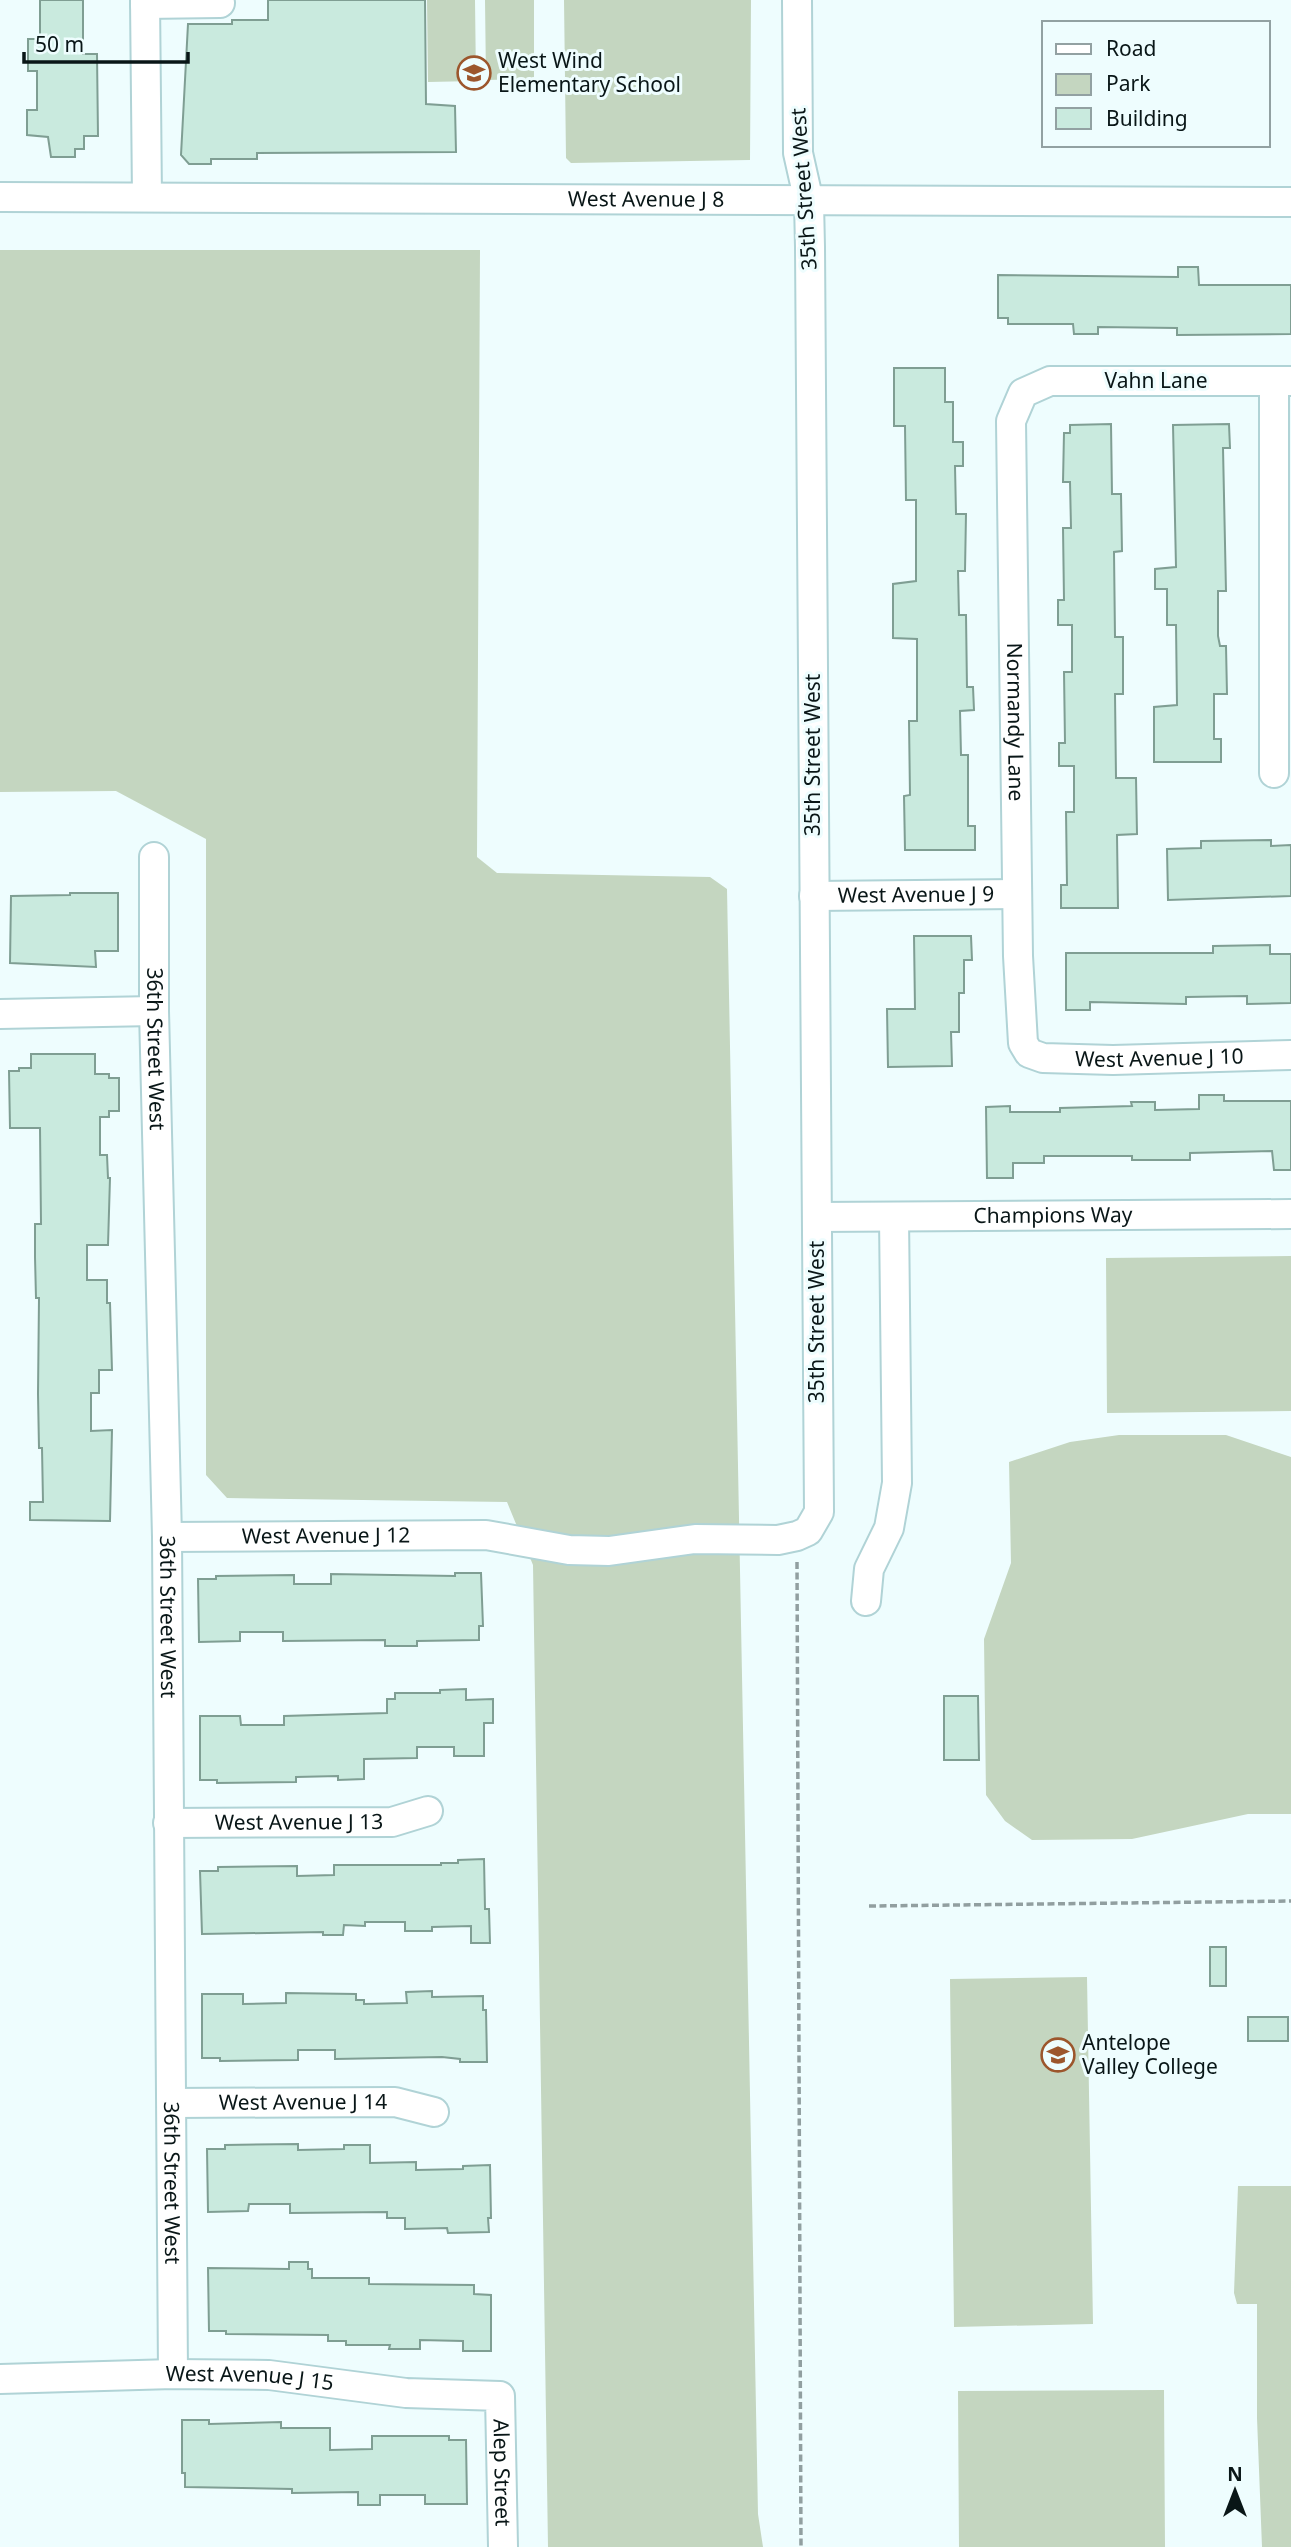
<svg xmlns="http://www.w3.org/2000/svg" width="1291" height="2547" viewBox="0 0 1291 2547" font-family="'Noto Sans',sans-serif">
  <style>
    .green { fill: #c4d6c0 }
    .building { fill: #c9eade; stroke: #7f9e93; stroke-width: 2 }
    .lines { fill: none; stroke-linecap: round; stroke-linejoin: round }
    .minor-casing { stroke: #b0d3d6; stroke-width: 32 }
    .path { stroke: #919fa0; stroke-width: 3.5; stroke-dasharray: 7 3.5; stroke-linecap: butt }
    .minor { stroke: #fff; stroke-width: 28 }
    .labels { text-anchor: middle; stroke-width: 6; stroke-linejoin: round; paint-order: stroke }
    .poi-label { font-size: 21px; fill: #091617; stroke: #eefdfe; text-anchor: start }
    .street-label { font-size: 21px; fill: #091617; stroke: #eefdfe }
  </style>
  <rect width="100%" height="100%" fill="#eefdfe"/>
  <!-- green -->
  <path class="green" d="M427,0H475L476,81L428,82Z
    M485,0H534V79L486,80Z
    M564,0H751L750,160L571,163L566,158Z
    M0,250H480L477,857L497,873L710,877L727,889L758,2514L763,2547H548L533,1565L507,1502L227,1498L206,1475V839L116,791L0,792Z
    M1291,1256V1411L1107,1413L1106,1258Z
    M1119,1435H1226L1291,1457V1814H1248L1132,1839L1032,1840L1005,1821L986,1795L984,1639L1011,1563L1009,1462L1070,1442Z
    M1087,1977L1093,2324L954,2327L950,1979Z
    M1238,2186H1291V2547H1262L1257,2418V2304H1237L1234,2293Z
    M1164,2390L1165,2547H959L958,2391Z"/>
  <!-- building -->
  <path class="building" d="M40,0H83V54H97L98,136H84V149H75V157H51L48,137L27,135V110H37V71H28V39H40Z
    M268,0H425L426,104L455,106L456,152L257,153V159H211V164H189L181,155L188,24H232V20H268Z
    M1178,267H1198L1199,285H1291V334L1177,335V328L1098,327V334H1074L1073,324H1008V318H998V275L1178,277Z
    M894,368H945V402H953V442H963V466H955L956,514H966L965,571H958L959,615H966L967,687H973L974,710L960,711L961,755H968V826H975V850H905L904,796L910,795L909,721H917V639L893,638V584L916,581V500H906L905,426H894Z
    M1111,424L1112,494H1121L1122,551L1114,552L1115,637H1123V694H1115L1116,778H1136L1137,834L1117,835L1118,908H1061V885H1067L1066,812H1074V766H1059V743H1065L1064,672H1072V625H1058V600H1064L1063,528H1071L1070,482H1063L1064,433H1070V425Z
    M1229,424L1230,448H1223L1226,591H1218V636L1220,646H1226L1227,694H1214V739H1221V762H1154V707L1177,705L1176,625H1167V589H1155V569L1176,567L1173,425Z
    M1271,840V846L1291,845V896L1168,900L1167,849L1201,848V841Z
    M70,893H118V951H95L96,967L10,963L11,896L70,895Z
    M914,936H971L972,960H964V993H959V1032H951L952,1066L888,1067L887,1009H915Z
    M1270,945V954H1291V1003L1247,1004V996L1186,997V1004L1090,1002V1010H1066V953H1213V946Z
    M31,1054H95V1074H109V1078H119V1111H109V1117H100V1155H107L108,1178H110L108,1245H87V1280H107V1303H110L112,1370H99V1393H91V1431L112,1430L110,1521L30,1520V1502H43L42,1448H39L38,1394L39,1298H36L35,1257V1224H41L40,1128H10L9,1071H19V1068H31Z
    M1199,1095H1224V1101H1291V1170H1274L1272,1151L1190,1153V1160H1132V1156H1044V1163H1013V1178H987L986,1107L1010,1106V1112H1060V1108L1132,1106L1131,1102H1155V1110L1199,1109Z
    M455,1573H481L483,1626H479V1640L417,1641V1646H385V1640L283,1641V1632H240V1641L199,1642L198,1579H216V1576L294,1575V1584H331V1574L455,1576Z
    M466,1689V1700L493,1699V1723H484V1756H454V1747H417V1758L364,1759V1779L338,1780V1776L296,1777V1782L217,1783V1780H200V1716H240L241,1725H284V1716L387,1713V1699H395V1693H440V1690Z
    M944,1696H978L979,1760H944Z
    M484,1859L485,1909H489L490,1943H471V1926L432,1927V1931H405V1922H365V1926L344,1925L343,1935H323V1932L202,1934L200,1871H218V1867L297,1866V1876L334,1875V1865H441V1863H458V1860Z
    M1210,1947H1226V1986H1210Z
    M432,1991V1997L483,1996V2010H486L487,2062H460V2059L442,2057L335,2059V2050H298V2060L220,2061V2058H202V1994H243V2004L286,2003V1993L356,1994V2000H364V2004L407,2003L406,1992Z
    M1248,2017H1288V2041H1248Z
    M298,2144V2150L344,2149V2145H370V2163L416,2162V2170L463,2169V2166L490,2165L491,2218H488L489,2232L448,2233L447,2228L405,2229V2218H387V2212L290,2213V2204H249L248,2211L208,2212L207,2149H225V2145Z
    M289,2262H308V2269H312V2278H369V2284L474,2285V2294L491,2295V2351H463V2341L420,2340V2349H389L390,2345H346V2341H328V2335L226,2334V2331H209L208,2268L289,2269Z
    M182,2420H209V2424L281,2422V2428H330V2450L372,2449V2436H449V2440H466L467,2504H425V2495H380V2505H358V2492L292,2493V2489L185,2487V2473H182Z"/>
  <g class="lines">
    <defs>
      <g id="minor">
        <path d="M145,0L147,197"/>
        <path d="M145,4L220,3"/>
        <path id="s1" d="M0,197L1291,202"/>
        <path d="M1274,381V773"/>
        <path id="s2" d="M1291,381H1050L1023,393L1011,421L1018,956L1023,1043L1029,1053L1043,1058L1113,1060L1291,1055"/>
        <path id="s3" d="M154,857V1011L167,1537L173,2374"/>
        <path id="s4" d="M814,896L1017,894"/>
        <path d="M0,1014L154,1011"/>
        <path id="s5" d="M817,1217L1291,1214"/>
        <path id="s6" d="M167,1537L486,1535L569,1550L609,1551L695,1539L778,1540L797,1536L808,1531L819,1512L810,247L809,202L798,153L797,0"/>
        <path d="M866,1601L869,1569L889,1528L897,1483L894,1217"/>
        <path id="s7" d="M168,1823L392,1822L428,1811"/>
        <path id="s8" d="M172,2103L395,2102L434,2112"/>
        <path id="s9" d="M0,2379L173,2374L269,2375L406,2393L500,2396L503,2547"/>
      </g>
    </defs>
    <!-- minor casing -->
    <use href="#minor" class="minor-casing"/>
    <!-- path -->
    <path class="path" d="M797,1562L801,2547
      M869,1906L1291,1901"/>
    <!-- minor -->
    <use href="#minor" class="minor"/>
  </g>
  <!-- icons -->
  <defs>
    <symbol id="school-ring" viewBox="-11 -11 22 22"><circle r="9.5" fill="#eefdfe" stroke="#9c562c" stroke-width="1.5"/><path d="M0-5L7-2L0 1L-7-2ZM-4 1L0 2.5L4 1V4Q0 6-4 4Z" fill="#9c562c"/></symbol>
    <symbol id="university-ring" viewBox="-11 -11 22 22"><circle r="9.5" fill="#eefdfe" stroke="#9c562c" stroke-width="1.5"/><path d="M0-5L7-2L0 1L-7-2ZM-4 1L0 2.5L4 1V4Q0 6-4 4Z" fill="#9c562c"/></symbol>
  </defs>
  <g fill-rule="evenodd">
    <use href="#school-ring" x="455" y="54" width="38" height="38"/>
    <use href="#university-ring" x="1039" y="2036" width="38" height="38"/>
  </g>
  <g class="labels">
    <!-- poi labels -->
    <g class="poi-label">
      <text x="498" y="68">West Wind<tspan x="498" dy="24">Elementary School</tspan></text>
      <text x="1082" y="2050">Antelope<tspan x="1082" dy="24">Valley College</tspan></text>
    </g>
    <!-- street labels -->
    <g class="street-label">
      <text transform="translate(804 189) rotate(-94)" y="7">35th Street West</text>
      <text dy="7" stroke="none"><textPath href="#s1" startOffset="646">West Avenue J 8</textPath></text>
      <text x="1156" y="388">Vahn Lane</text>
      <text dy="7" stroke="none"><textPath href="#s2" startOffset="602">Normandy Lane</textPath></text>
      <text transform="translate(813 755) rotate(-90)" y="7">35th Street West</text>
      <text dy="7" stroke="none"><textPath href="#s4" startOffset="102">West Avenue J 9</textPath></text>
      <text dy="7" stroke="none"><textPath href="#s3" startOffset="192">36th Street West</textPath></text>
      <text dy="7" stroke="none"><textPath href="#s2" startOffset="1066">West Avenue J 10</textPath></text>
      <text dy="7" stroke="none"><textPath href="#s5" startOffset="236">Champions Way</textPath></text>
      <text transform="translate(817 1322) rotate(-90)" y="7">35th Street West</text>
      <text dy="7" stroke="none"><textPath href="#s6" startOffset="159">West Avenue J 12</textPath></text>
      <text dy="7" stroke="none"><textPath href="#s3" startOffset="760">36th Street West</textPath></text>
      <text dy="7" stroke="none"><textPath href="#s7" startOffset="131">West Avenue J 13</textPath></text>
      <text dy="7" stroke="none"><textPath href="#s8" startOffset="131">West Avenue J 14</textPath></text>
      <text dy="7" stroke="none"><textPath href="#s3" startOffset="1326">36th Street West</textPath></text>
      <text dy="7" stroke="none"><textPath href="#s9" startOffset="250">West Avenue J 15</textPath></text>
      <text dy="7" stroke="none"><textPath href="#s9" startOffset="578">Alep Street</textPath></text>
    </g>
  </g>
  <!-- legend -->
  <rect x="1042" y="21" width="228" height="126" fill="#eefdfe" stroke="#92a1a2" stroke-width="2"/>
  <rect x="1056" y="44" width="35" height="10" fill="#ffffff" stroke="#92a1a2" stroke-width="2"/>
  <text x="1106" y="56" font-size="21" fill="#091617">Road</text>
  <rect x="1056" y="74" width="35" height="21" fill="#c4d6c0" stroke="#92a1a2" stroke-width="2"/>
  <text x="1106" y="91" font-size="21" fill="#091617">Park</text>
  <rect x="1056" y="108" width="35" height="21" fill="#c9eade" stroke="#92a1a2" stroke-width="2"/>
  <text x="1106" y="126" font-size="21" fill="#091617">Building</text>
  <!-- north arrow -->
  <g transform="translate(1235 2491)" stroke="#eefdfe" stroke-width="5" paint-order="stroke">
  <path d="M0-5L12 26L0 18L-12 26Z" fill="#091617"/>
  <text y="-10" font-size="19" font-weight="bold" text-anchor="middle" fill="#091617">N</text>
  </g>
  <!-- scale -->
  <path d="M24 52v10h164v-10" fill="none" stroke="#091617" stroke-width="3.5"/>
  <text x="35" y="52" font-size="21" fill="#091617" stroke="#eefdfe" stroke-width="5" paint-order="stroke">50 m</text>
</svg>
